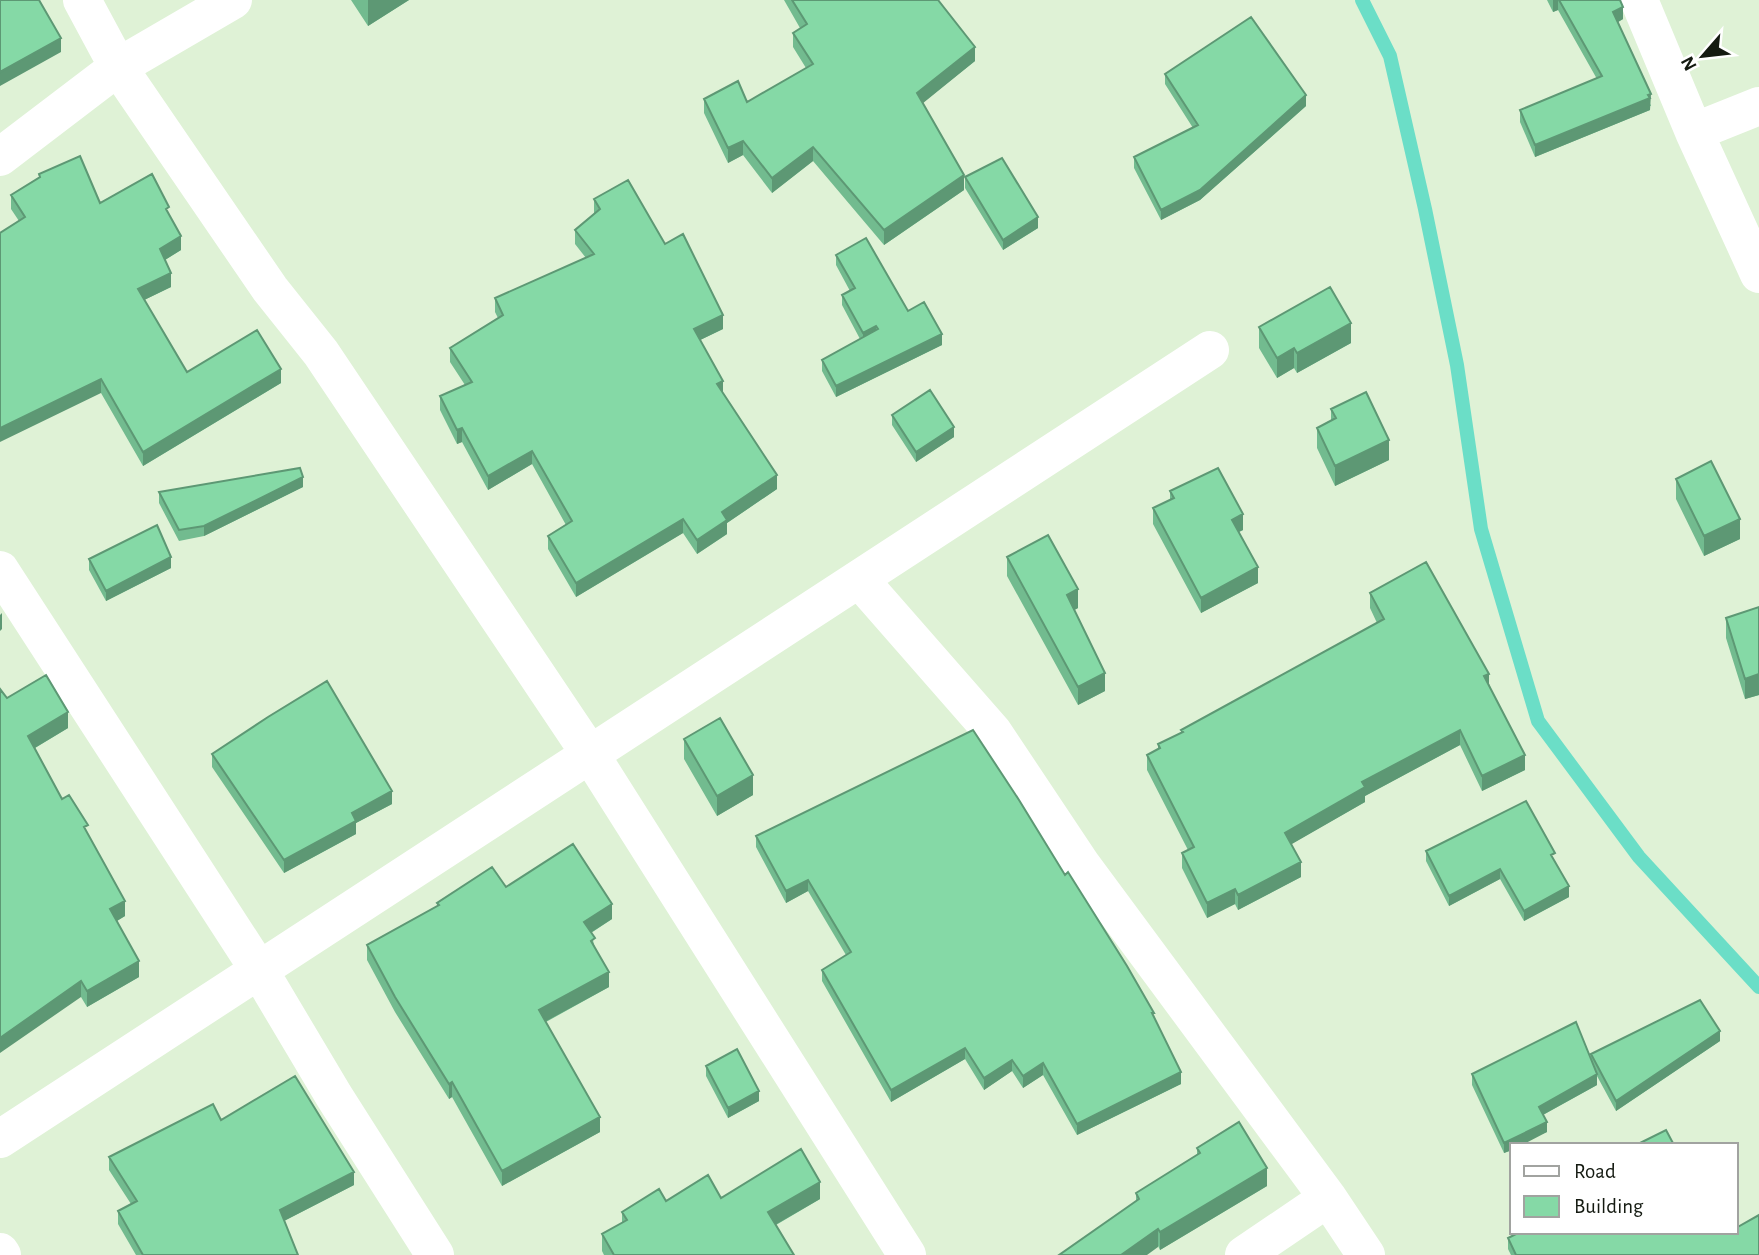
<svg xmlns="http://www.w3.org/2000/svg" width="1759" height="1255" viewBox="0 0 1759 1255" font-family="'Alegreya Sans',sans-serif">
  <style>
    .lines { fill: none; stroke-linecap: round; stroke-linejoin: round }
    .stream { stroke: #6bdec7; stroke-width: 14 }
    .minor { stroke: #fff; stroke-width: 38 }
    .wall { fill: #72bb8f }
    .shaded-wall { fill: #5d9874 }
    .building { fill: #85d9a6; stroke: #5d9874; stroke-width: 2 }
  </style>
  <rect width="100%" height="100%" fill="#dff2d6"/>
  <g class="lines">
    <!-- stream -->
    <path class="stream" d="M1362,0L1390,56L1425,209L1457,365L1481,529L1538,721L1639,857L1759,987"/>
    <!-- minor -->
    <path class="minor" d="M82,0L118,67L270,289L321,353L590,754L907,1255
      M1639,0L1694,132L1759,274
      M1694,132L1759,106
      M0,157L118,67L233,0
      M0,570L259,970L334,1096L435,1255
      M859,579L993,732L1081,864L1328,1198
      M0,1139L1210,350
      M0,1252L2,1255
      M1244,1255L1328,1198L1366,1255"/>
  </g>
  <!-- wall -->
  <path class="wall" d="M351,0H409L368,26Z
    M784,0H938L975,61L922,103L964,190L884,245L813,161L772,193L743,155L728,163L704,113V99L747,102L806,68L793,47V33L800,28Z
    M1547,0H1620L1623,19L1618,22L1651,106H1650V110L1535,157L1520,122V110L1597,79L1558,10L1553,12Z
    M1165,74L1306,106L1200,200L1161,220L1134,168V157L1193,128L1165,84Z
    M39,174L100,203L169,215L181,250L165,260L171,287L144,300L187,372L281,383L143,466L101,393L19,221L11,209V195L39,178Z
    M965,177L1038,228L1003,250L965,188Z
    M594,199L665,244L723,329L700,340L723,393L777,489L727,523V534L697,554L683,533L576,597L548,549V536L566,525L532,464L488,490L462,442L457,444L440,410V396L465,385L450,362V348L498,318L495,312V298L586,258L575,244V230L594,214Z
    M836,255L908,311L942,345L836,397L822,371V360L860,339L842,305V295L850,291L836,265Z
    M1259,327L1351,343L1297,373L1294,368L1277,378L1259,348Z
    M1331,409L1389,460L1335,486L1317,448V428L1331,421Z
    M892,415L954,437L916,462L892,425Z
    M1676,479L1740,539L1704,556L1676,499Z
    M303,487L204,536L179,541L159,503V492Z
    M1170,491L1243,530L1239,532L1258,583L1201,613L1153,524V508L1170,500Z
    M1007,557L1078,608L1074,610L1105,691L1078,705L1007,576Z
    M89,559L171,568L106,601L89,570Z
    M1370,593L1489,684L1525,770L1482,791L1460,745L1365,796V802L1291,844L1301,877L1238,910L1235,904L1207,918L1182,868V853L1188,850L1147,770V755L1158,750V744L1181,733V730L1377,623L1370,608Z
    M1759,607V695L1745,699L1726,638V618Z
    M7,698L68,728L35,748L62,799L88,835L125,916L117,921L139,977L87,1007L81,997Z
    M684,739L753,795L717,816L684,759Z
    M212,754L392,804L356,823V834L284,873L212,767Z
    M756,836L1065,875L1154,1017L1181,1084L1077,1135L1043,1075L1023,1088L1012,1071L984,1090L965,1059L891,1102L822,981V970L846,955L808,891L786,903L756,847Z
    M1426,851L1555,861L1569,897L1524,921L1500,879L1449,906L1426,861Z
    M506,887L612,919L591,933L595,948L609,987L546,1022L600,1132L502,1186L452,1097L449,1099L395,1012L367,960V945L437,906V903Z
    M1720,1041L1616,1111L1597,1076V1085L1543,1115L1547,1132L1512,1145V1150L1504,1153L1472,1085V1074L1591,1060V1054Z
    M706,1066L759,1101L728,1118L706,1076Z
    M221,1120L354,1185L284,1221L298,1255H136L118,1224V1211L131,1204L109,1170V1157Z
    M1197,1148L1267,1186L1160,1250L1136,1201V1193L1197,1155Z
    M721,1198L820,1199L776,1225L794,1255H604L602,1251V1234L622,1223V1212Z
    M1736,1232L1759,1255H1511L1508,1249V1238Z"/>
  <!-- shaded-wall -->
  <path class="shaded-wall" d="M368,0H409L368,26Z
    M1553,0H1558V10L1553,12Z
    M1623,7V19L1613,25V12Z
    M61,38V52L0,86V72Z
    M975,47V61L917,108V93Z
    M1651,94L1650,110L1535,157V145Z
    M1306,95V106L1200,200L1161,220V210Z
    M743,141V155L728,163V148Z
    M813,147V161L772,193V178Z
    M964,175V190L884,245V230Z
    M1038,217V228L1003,250V240Z
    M181,236V250L160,263V249Z
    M171,273V287L138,303V289Z
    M723,315V329L694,343V329Z
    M1351,323V343L1297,373V353Z
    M876,326V336L863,344V333Z
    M942,334V345L836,397V386Z
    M1294,348V368L1277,378V358Z
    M281,369V383L143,466V452Z
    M101,379V393L0,442V428Z
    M723,381V395L717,384Z
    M954,427V437L916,462V452Z
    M462,428V442L457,444V430Z
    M1389,440V460L1335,486V466Z
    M532,451V464L488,490V476Z
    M777,475V489L727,523V534L697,554V540L722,512Z
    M303,477V487L204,536V526Z
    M1243,514V530L1232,535V520Z
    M683,519V533L576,597V583Z
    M1740,519V539L1704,556V536Z
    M171,557V568L106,601V591Z
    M1258,567V583L1201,613V598Z
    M1078,589V608L1067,614V595Z
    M2,613V629L0,631V615Z
    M1105,673V691L1078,705V687Z
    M1489,674V689L1484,676Z
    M1759,674V695L1745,699V679Z
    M68,712V728L28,752V736Z
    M1460,730V745L1365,796V802L1285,848V833L1362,782Z
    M1525,755V770L1482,791V776Z
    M753,775V795L717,816V796Z
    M392,791V804L356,823V834L284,873V860L352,813Z
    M1301,862V877L1238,910V895Z
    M1500,869V879L1449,906V896Z
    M808,880V891L786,903V891Z
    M1569,886V897L1524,921V911Z
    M1235,889V904L1207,918V903Z
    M125,901V916L110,925V909Z
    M612,904V919L584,937V922Z
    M139,961V977L87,1007V991Z
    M609,972V987L539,1025V1010Z
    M81,981V997L0,1053V1038Z
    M1720,1031V1041L1616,1111V1101Z
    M965,1048V1059L891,1102V1090Z
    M1012,1060V1071L984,1090V1078Z
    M1043,1063V1075L1023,1088V1076Z
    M1181,1072V1084L1077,1135V1124Z
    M1597,1074V1085L1539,1117V1107Z
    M452,1082V1097L449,1099V1084Z
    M759,1091V1101L728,1118V1108Z
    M600,1117V1132L502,1186V1171Z
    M1547,1122V1132L1522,1145H1512V1150L1504,1153V1143Z
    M1267,1168V1186L1160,1250V1232Z
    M354,1172V1185L280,1223V1210Z
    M820,1182V1199L768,1229V1212Z
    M1158,1229V1247L1147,1255H1121Z"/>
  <!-- building -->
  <path class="building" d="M0,0H39L61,38L0,72Z
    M792,0H938L975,47L917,93L964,175L884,230L813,147L772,178L743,141L728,148L704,99L738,81L747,102L813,64L793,33L807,24Z
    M1559,0H1620L1623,7L1613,12L1651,94L1648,95L1650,98L1535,145L1520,110L1602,76Z
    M1251,17L1306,95L1200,190L1161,210L1134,157L1198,125L1165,74Z
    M80,156L100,203L152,174L169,207L166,209L181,236L160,249L171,273L138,289L187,372L257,330L281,369L143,452L101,379L0,428V233L25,217L11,195L40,177L39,174Z
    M1002,158L1038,217L1003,240L965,177Z
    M628,180L665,244L683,234L723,315L694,329L723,381L717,384L777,475L722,512L727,520L697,540L683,519L576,583L548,536L572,521L532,451L488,476L462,428L457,430L440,396L472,382L450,348L503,315L495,298L594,254L575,230L600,209L594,199Z
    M866,238L908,311L924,302L942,334L836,386L822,360L878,329L876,326L863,333L842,295L855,288L836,255Z
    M1330,287L1351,323L1297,353L1294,348L1277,358L1259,327Z
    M930,390L954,427L916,452L892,415Z
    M1366,392L1389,440L1335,466L1317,428L1336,418L1331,409Z
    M1711,461L1740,519L1704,536L1676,479Z
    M300,468L303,477L204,526L179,530L159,492Z
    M1218,468L1243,514L1232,520L1258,567L1201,598L1153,508L1174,498L1170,491Z
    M157,525L171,557L106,591L89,559Z
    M1048,535L1078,589L1067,595L1105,673L1078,687L1007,557Z
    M1426,562L1489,674L1484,676L1525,755L1482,776L1460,730L1362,782L1365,787L1285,833L1301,862L1238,895L1235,889L1207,903L1182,853L1194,847L1147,755L1160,748L1158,744L1183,732L1181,730L1384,619L1370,593Z
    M1759,607V674L1745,679L1726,618Z
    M46,675L68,712L28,736L62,799L69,795L88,825L84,827L125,901L110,909L139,961L87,991L81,981L0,1038V689L7,698Z
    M327,681L392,791L352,813L356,821L284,860L212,754L268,717Z
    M720,718L753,775L717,796L684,739Z
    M973,730L1019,800L1065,875L1068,872L1127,966L1154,1013H1152L1181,1072L1077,1124L1043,1063L1023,1076L1012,1060L984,1078L965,1048L891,1090L822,970L851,952L808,880L786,891L756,836Z
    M1526,801L1555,853L1551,855L1569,886L1524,911L1500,869L1449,896L1426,851Z
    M573,844L612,904L584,922L595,938L591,941L609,972L539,1010L600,1117L502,1171L452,1082L449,1084L395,997L367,945L439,905L437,903L492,867L506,887Z
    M1700,1000L1720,1031L1616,1101L1591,1054Z
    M1576,1022L1597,1074L1539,1107L1547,1122L1504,1143L1472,1074Z
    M737,1049L759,1091L728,1108L706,1066Z
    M295,1076L354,1172L280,1210L298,1255H143L118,1211L137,1201L109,1157L213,1104L221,1120Z
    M1239,1122L1267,1168L1160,1232L1158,1229L1121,1255H1059L1139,1199L1136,1193L1200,1153L1197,1148Z
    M1666,1130L1674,1145H1636Z
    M801,1149L820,1182L768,1212L794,1255H614L602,1234L627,1220L622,1212L659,1189L666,1201L708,1175L721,1198Z
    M1759,1215V1255H1516L1508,1238L1520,1232H1736V1228Z"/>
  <!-- legend -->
  <rect x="1510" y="1143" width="228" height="91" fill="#ffffff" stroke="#a1a3a0" stroke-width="2"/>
  <rect x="1524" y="1166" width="35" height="10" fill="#ffffff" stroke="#a1a3a0" stroke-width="2"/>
  <text x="1574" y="1178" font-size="21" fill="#141a11">Road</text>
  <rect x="1524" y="1196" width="35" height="21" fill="#85d9a6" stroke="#a1a3a0" stroke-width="2"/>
  <text x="1574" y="1213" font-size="21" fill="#141a11">Building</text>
  <!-- north arrow -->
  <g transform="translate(1703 56) rotate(242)" stroke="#ffffff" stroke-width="5" paint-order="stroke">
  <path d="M0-5L12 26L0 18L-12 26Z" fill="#141a11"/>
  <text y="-10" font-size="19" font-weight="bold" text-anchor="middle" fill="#141a11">N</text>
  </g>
</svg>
